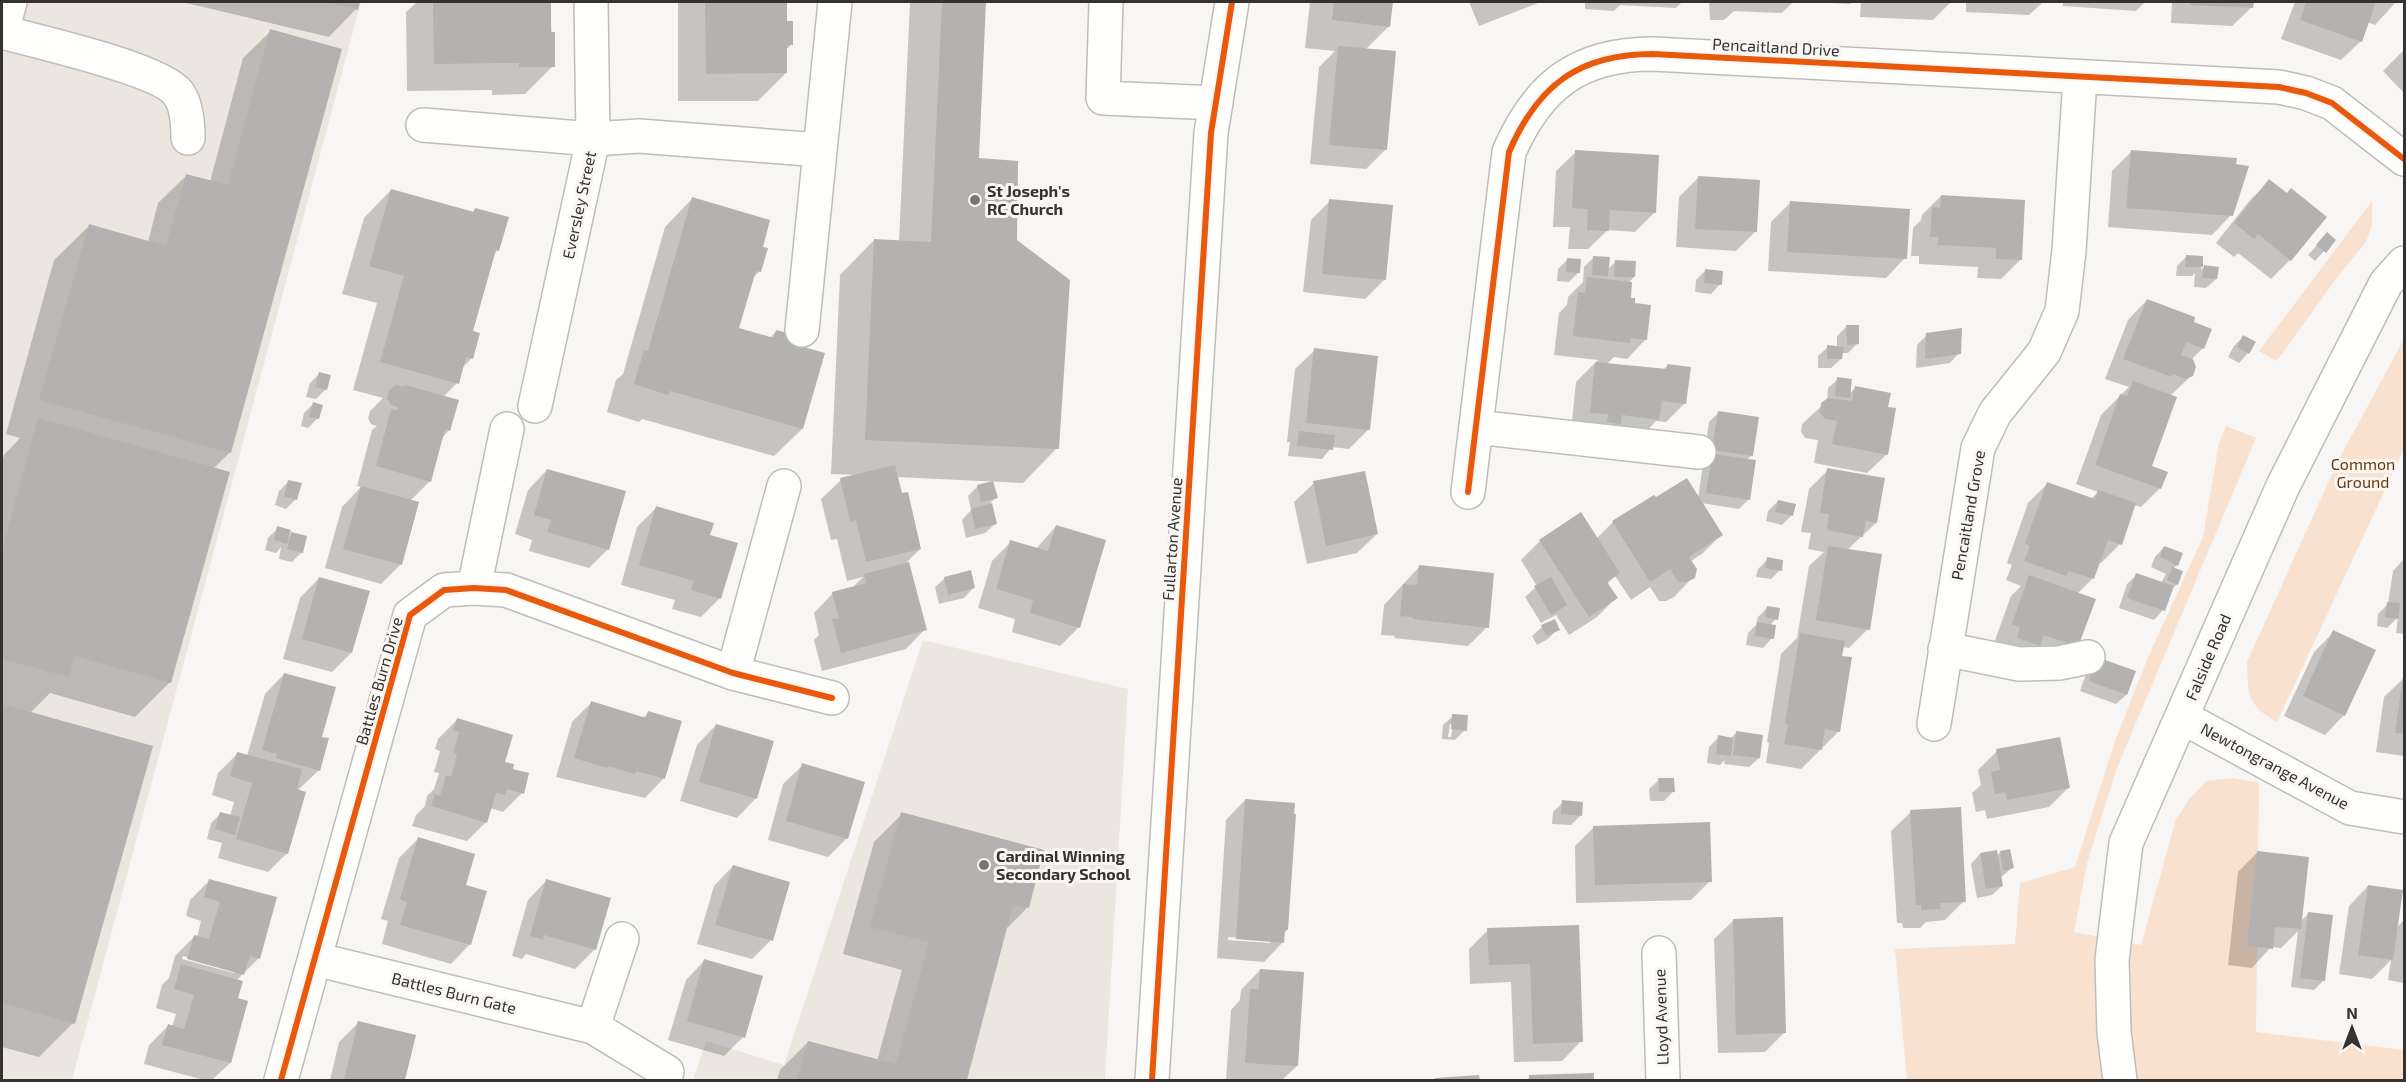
<svg xmlns="http://www.w3.org/2000/svg" width="2406" height="1082" viewBox="0 0 2406 1082" font-family="'Exo 2',sans-serif">
  <style>
    .built { fill: #ece6e1 }
    .green { fill: #f9e1cf }
    .shadow { fill: #0003; fill-rule: evenodd }
    .building { fill: #b4b2b1 }
    .lines { fill: none; stroke-linecap: round; stroke-linejoin: round }
    .minor-casing { stroke: #bfbdbc; stroke-width: 36 }
    .minor { stroke: #fefefd; stroke-width: 33 }
    .cycleway-casing { stroke: #f9f6f3; stroke-width: 10 }
    .cycleway { stroke: #e8590c; stroke-width: 6 }
    .poi-dot { fill: #797776; stroke: #f9f6f3; stroke-width: 2 }
    .labels { text-anchor: middle; stroke-width: 6; stroke-linejoin: round; paint-order: stroke }
    .street-label { font-size: 16px; fill: #343332; stroke: #f9f6f3 }
    .poi-label { font-size: 16px; font-weight: bold; fill: #343332; stroke: #f9f6f3; text-anchor: start }
    .park-label { font-size: 16px; fill: #6c3802; stroke: #f9f6f3 }
  </style>
  <rect width="100%" height="100%" fill="#f8f6f4"/>
  <!-- built -->
  <path class="built" d="M2,2H361L72,1080H2Z
    M923,640L1128,689L1105,1080H693L706,1041L784,1065Z"/>
  <!-- green -->
  <path class="green" d="M2372,201V225L2366,242L2336,279L2279,358L2276,361L2259,351Z
    M2404,339V449L2277,722C2247,705 2248,694 2247,662L2338,461Z
    M2226,426L2256,438L2117,768L2087,863L2074,932L2141,945L2176,819L2190,798L2206,781L2233,778L2259,783L2256,1032L2404,1050V1080H1907L1895,949L2015,944L2020,883L2075,867L2115,741L2149,655L2203,537L2219,443Z"/>
  <!-- shadow -->
  <path class="shadow" d="M182,2H358L356,9L329,37Z
    M417,2H550L553,66L525,94L492,95V90L407,91L406,12Z
    M678,2H785V22L791,45L785,51L786,73L758,101H678Z
    M910,2H985L977,160L1015,241L1057,448L1023,483L897,477L920,549L903,566L925,629L906,649L822,671L814,640L819,635L814,613L833,593L852,588L863,577L847,581L837,539L831,540L821,499L841,480L856,475L831,474L840,275L874,240L899,242Z
    M1310,2H1394L1391,5L1389,26L1365,50L1385,150L1366,169L1310,164L1319,67L1335,51L1305,48Z
    M1469,2H1541L1479,26Z
    M1585,2H1682L1676,8L1620,5L1614,11L1585,9Z
    M1709,2H1793L1782,13L1734,11L1724,20H1710Z
    M1832,2H1852L1850,4L1832,3Z
    M1861,2H1951L1933,20L1860,17Z
    M1966,2H2043L2029,15L1966,12Z
    M2063,2H2145L2136,11L2063,6Z
    M2172,2H2252V7L2232,26L2171,23Z
    M2295,2H2396L2375,25L2367,22L2361,41L2341,60L2281,39Z
    M271,31L230,452L213,469L170,682L135,717L50,693L30,713L73,1023L39,1057L2,1047V463L4,455L20,438L6,434L54,260L89,226L148,242L158,203L186,176L210,182L243,58Z
    M2404,50V93L2383,71Z
    M1576,152L1655,212L1635,232L1608,230L1588,249H1568L1570,227H1553L1556,171Z
    M2131,152L2231,215L2212,235L2108,227L2112,171Z
    M1698,178L1755,232L1736,251L1676,247L1679,197Z
    M2270,181L2290,260L2271,279L2238,253L2234,257L2216,243L2250,200Z
    M391,190L472,213L475,209L498,250L493,254L471,332L472,358L462,368L457,383L443,397L449,430L442,438L430,481L410,501L417,503L400,565L381,584L325,568L342,507L361,487L357,486L372,430L377,426L371,424L368,418L370,411L383,398L353,390L377,303L342,294L364,218Z
    M1941,196L2020,260L2001,279L1977,278L1978,267L1919,264V256H1911L1913,228L1921,220L1922,215Z
    M692,199L760,271L751,280L737,329L770,338L776,331L802,429L774,456L642,419L639,422L607,412L616,380L623,374L665,227Z
    M1330,201L1384,280L1365,299L1303,292L1311,220Z
    M1790,203L1905,258L1886,278L1768,271L1771,222Z
    M2334,240L2315,261L2308,255L2318,244Z
    M1594,257L1607,270L1616,261L1634,277L1628,283L1629,299L1646,339L1627,359L1614,357L1607,364L1663,370L1667,366L1685,403L1666,422L1656,421L1639,439L1571,431L1576,382L1598,360L1554,355L1559,313L1567,305L1568,297L1583,282L1584,267Z
    M2186,257H2201V270L2204,267L2216,279L2206,288L2194,287L2195,273L2192,276H2176L2177,266Z
    M1567,260L1579,272L1569,282L1557,281L1558,269Z
    M1705,271L1720,284L1711,294L1695,292L1696,280Z
    M2147,300L2192,323L2203,348L2192,359V375L2170,396L2150,467L2160,488L2141,507L2134,505L2120,544L2101,563L2098,562L2092,579L2077,594V646L2057,665L1994,643L2011,596L2021,586L2006,580L2012,565L2007,563L2028,503L2047,484L2091,499L2098,492L2076,484L2101,415L2129,387L2105,379L2128,320Z
    M1846,327L1858,343L1848,353H1841V359L1831,368H1818V356L1828,347L1837,348V336Z
    M1927,335L1959,353L1950,363L1916,368L1917,345Z
    M2243,337L2248,353L2239,363L2228,357L2234,346Z
    M1315,350L1368,430L1349,449L1332,447L1322,459L1288,456L1290,442H1287L1295,369Z
    M319,374L329,376L325,390L316,399L306,397L310,383Z
    M1838,379L1849,394L1855,388L1886,408L1887,454L1867,473L1814,463L1818,440L1805,438L1801,432L1802,424L1827,401L1828,388Z
    M313,404L318,418L308,428L301,426L304,413Z
    M1718,413L1752,455L1747,460L1749,499L1739,509L1701,503L1721,535L1702,554L1691,561L1693,577L1674,597L1666,601H1659L1650,587L1631,600L1615,576L1607,584L1616,598L1597,617L1569,635L1556,615L1541,623L1525,597L1537,586L1521,560L1540,541L1596,539L1613,522L1655,499H1698L1709,422Z
    M547,470L608,549L589,568L529,551L532,540L515,534L528,490Z
    M1828,470L1876,523L1847,550L1868,629L1849,648L1842,647L1839,731L1801,769L1766,763L1769,743L1767,742L1781,654L1797,638L1809,566L1824,552L1808,549L1811,533L1801,532L1809,489Z
    M289,481L296,499L286,509L275,505L279,491Z
    M1314,483L1377,534L1357,553L1307,564L1294,502Z
    M978,486L996,498L990,503L995,524L985,533L966,538L962,520L971,510L968,496Z
    M1778,501L1792,515L1782,525L1766,521L1768,511Z
    M657,507L708,536L720,598L701,617L672,609L675,600L621,585L637,527Z
    M1056,526L1079,627L1060,646L1012,632L1015,619L978,608L992,561L1011,542L1036,549Z
    M278,528L287,539L292,534L302,552L292,562L279,559L281,547L276,553L265,550L268,538Z
    M2164,547L2177,565L2173,569L2177,584L2171,590L2163,610L2154,620L2119,608L2127,584L2137,575L2161,583L2166,574L2151,567L2155,557Z
    M1768,559L1780,570L1771,579L1756,577L1758,569Z
    M2404,559V634L2396,633L2398,617L2387,628L2377,626L2378,614L2388,604L2393,571Z
    M1419,567L1487,627L1468,646L1394,638L1395,636L1381,635L1384,605Z
    M319,578L351,653L332,672L283,659L300,598Z
    M945,578L973,588L964,598L939,604L935,587Z
    M1767,608L1776,619L1770,625L1772,638L1763,648L1746,645L1748,633L1756,625L1758,617Z
    M1542,627L1558,629L1548,639L1537,645L1532,636Z
    M2334,632L2344,715L2325,735L2284,716L2314,652Z
    M2088,668L2134,672L2126,695L2116,704L2080,691Z
    M284,674L320,738L319,770L297,791L287,853L268,872L218,858L222,843L207,839L211,823L221,813L230,816L234,802L212,795L218,773L238,753L247,756L265,694Z
    M2404,678V756L2376,752L2384,697Z
    M591,703L643,718L648,713L664,778L645,798L556,777L572,722Z
    M1453,716L1465,730L1455,740L1442,739L1443,725ZM1450,724H1453L1451,737H1448Z
    M457,720L511,770L522,793L503,812L490,808L486,822L467,841L412,826L416,815L425,806L427,796L434,789L439,773L434,772L440,751L435,749L438,739Z
    M716,725L756,798L737,818L680,801L697,745Z
    M1736,733L1759,758L1749,767L1724,764L1725,760L1720,765L1707,763L1709,747L1719,737L1730,739Z
    M1997,751L2069,787L2049,807L1987,819L1985,810L1976,812L1972,793L1981,785L1978,770Z
    M803,765L847,838L828,857L768,840L783,784Z
    M1659,780L1673,792L1664,801H1650L1649,789Z
    M1245,800L1287,930L1284,933L1283,942L1264,962L1217,958L1226,820ZM1228,937L1270,940V943L1228,940Z
    M1563,802L1581,815L1571,825L1552,824L1553,812Z
    M1911,812L1964,901L1945,920L1926,922L1920,928H1903L1902,923H1897L1891,831Z
    M902,814L1027,908L1005,930L965,1080H777L780,1070L808,1042L877,1061L902,970L843,954L874,842Z
    M1594,827L1710,881L1691,900L1576,903L1575,846Z
    M418,839L464,886L470,944L451,964L382,944L388,921L381,919L399,858Z
    M2000,852L2012,868L2000,878L2002,886L1992,895L1977,898L1971,864L1980,854L1997,856Z
    M2257,853L2301,921L2308,914L2324,980L2314,990L2291,987L2298,931L2281,948L2271,947L2252,968L2228,965L2238,872Z
    M733,866L771,940L752,959L697,944L714,886Z
    M210,880L259,958L236,981V999L247,1002L230,1063L212,1080H204L144,1064L149,1045L168,1026L172,1027L176,1014L156,1008L162,985L169,978L175,956L194,937H197L201,921L186,916L190,900ZM183,956L236,971L234,973L182,959Z
    M547,880L609,899L594,950L575,969L526,954L522,959L512,956L528,900Z
    M2368,886L2396,928L2404,920V983L2388,980L2391,960L2372,979L2339,974L2349,906Z
    M1734,920L1784,1033L1765,1052L1718,1053L1714,939Z
    M1577,927L1581,1041L1562,1061L1514,1062L1511,982L1470,984L1469,949L1488,930Z
    M705,960L743,1037L724,1056L668,1040L686,980Z
    M1260,970L1297,1066L1282,1080H1226L1231,1010L1240,1000L1241,990Z
    M359,1022L414,1036L403,1080H330L339,1042Z
    M1592,1075L1593,1080H1526L1530,1077Z
    M1478,1077V1080H1435H1436Z"/>
  <!-- building -->
  <path class="building" d="M327,2H360L358,10Z
    M433,2H551V32H555V67H519V63L434,64Z
    M705,2H787V21H793V45H787V73L706,74Z
    M942,2H986L979,158L1018,161L1017,240L1070,280L1059,449L865,440L874,239L931,242Z
    M1334,2H1393L1390,27L1332,20Z
    M2190,2H2254L2253,8L2190,5Z
    M2306,2H2376L2362,42L2300,20Z
    M270,29L342,49L231,453L39,400L89,224L166,246L186,174L228,185Z
    M1338,46L1396,51L1387,150L1329,145Z
    M1575,150L1659,155L1656,213L1610,210L1609,231L1587,230L1588,209L1572,208Z
    M2131,150L2237,158L2236,164L2249,166L2233,216L2126,208Z
    M1698,176L1760,180L1757,232L1695,229Z
    M2269,179L2287,193L2291,188L2327,217L2291,261L2258,234L2254,239L2234,223Z
    M391,189L474,212L475,208L509,217L499,251L496,250L473,331L480,333L473,359L466,357L459,384L380,362L404,276L369,266Z
    M1941,195L2025,200L2022,260L1996,259V248L1938,245V237H1930L1932,207L1940,208Z
    M692,197L770,220L763,247L768,248L761,272L756,271L739,328L774,338L776,330L800,336L797,345L825,353L803,429L670,391L668,395L634,384L644,350L648,351Z
    M1329,199L1393,205L1386,280L1322,274Z
    M1790,201L1910,209L1907,259L1787,252Z
    M2327,232L2336,240L2326,253L2316,245Z
    M2186,255L2203,256V267H2185Z
    M1593,256L1610,257L1608,276L1592,275Z
    M1567,258L1581,259L1580,273L1566,272Z
    M1615,260L1636,261L1635,277H1614Z
    M2204,265L2219,267L2217,279L2202,278Z
    M1705,269L1723,271L1722,285L1704,283Z
    M1587,277L1632,282L1631,298H1635V303L1651,305L1647,340L1631,338L1630,343L1573,336L1578,292L1585,293Z
    M2147,299L2195,317L2194,322L2212,329L2204,349L2186,342L2181,355L2193,359L2196,367L2193,376L2186,379L2173,374L2172,377L2123,359Z
    M1846,325H1859V344L1847,345Z
    M1962,328L1961,354L1925,359L1926,333Z
    M2243,335L2256,342L2249,354L2237,347Z
    M1827,345L1844,347L1842,359H1827Z
    M1314,348L1378,356L1370,430L1306,423Z
    M1595,362L1667,369V364L1691,367L1686,404L1662,401L1659,420L1622,415L1621,424L1607,422L1608,414L1590,413Z
    M319,372L331,375L327,390L315,387Z
    M1837,377L1852,379L1850,398L1835,396Z
    M2133,381L2177,397L2152,466L2168,472L2161,489L2095,465L2120,394L2127,396Z
    M396,385L404,387L405,385L459,400L450,431L445,429L431,482L376,466L391,409L398,410V407L391,405L387,398L389,390Z
    M1855,386L1891,393L1888,407L1896,408L1888,455L1832,444L1837,421L1825,419L1820,413L1821,403L1828,398L1852,401Z
    M313,402L323,405L319,419L309,417Z
    M1718,411L1759,417L1753,456L1712,450Z
    M38,418L230,472L171,683L75,656L69,677L2,659V550Z
    M1299,431L1335,435L1333,450L1297,446Z
    M1712,454L1756,460L1750,500L1706,493Z
    M895,465L902,493L908,492L921,549L866,562L856,520L850,522L840,478Z
    M1827,468L1885,478L1877,523L1866,521L1863,537L1827,530L1829,514L1820,513Z
    M547,469L626,491L609,550L547,532L551,520L534,515Z
    M1365,471L1378,534L1326,546L1313,481Z
    M1687,478L1723,535L1689,557L1697,569L1695,578L1687,582H1678L1670,569L1650,582L1612,521L1654,495L1656,497Z
    M288,480L302,483L297,500L284,496Z
    M993,481L998,498L981,502L977,485Z
    M2047,482L2095,499L2098,490L2136,503L2122,545L2108,540L2094,579L2069,571L2066,576L2024,561L2030,546L2025,543Z
    M361,486L419,502L402,565L343,549Z
    M1778,500L1796,504L1793,516L1775,512Z
    M992,503L997,524L975,529L971,509Z
    M656,506L714,523L710,535L738,543L721,599L691,590L694,581L639,565Z
    M1581,512L1620,573L1607,582L1618,598L1589,617L1539,540Z
    M1056,525L1106,540L1080,628L1030,613L1033,600L996,589L1010,540L1048,551Z
    M277,526L291,530L287,544L274,540Z
    M291,532L307,536L303,553L287,549Z
    M1828,546L1882,554L1870,630L1816,620Z
    M2164,546L2183,553L2178,566L2160,557Z
    M1767,557L1783,560L1782,571L1765,568Z
    M909,562L927,630L841,653L832,619L839,618L832,592L866,583L864,574Z
    M1419,565L1494,573L1489,628L1413,619V617L1400,616L1403,584L1417,585Z
    M2172,567L2183,571L2178,585L2167,580Z
    M971,570L975,588L948,595L944,577Z
    M2136,573L2174,586L2165,611L2127,598Z
    M2029,575L2096,599L2078,647L2044,635L2040,646L2017,638L2020,627L2012,624Z
    M319,577L370,591L352,653L302,639Z
    M1551,577L1567,605L1551,615L1534,586Z
    M2387,602L2400,603L2398,619L2385,617Z
    M1767,606L1780,608L1778,620L1765,617Z
    M1555,619L1560,630L1546,636L1541,625Z
    M1757,622L1776,625L1774,639L1755,636Z
    M2333,630L2376,650L2345,716L2303,696Z
    M1800,633L1845,641L1842,656L1852,657L1840,732L1825,729L1822,750L1784,744L1788,724L1785,723Z
    M2097,657L2136,671L2127,695L2089,681Z
    M284,673L336,687L322,737L329,738L320,771L276,758L277,754L262,750Z
    M2403,677H2404V734L2395,733Z
    M591,701L646,718L648,711L682,721L665,779L636,771L635,774L608,766L607,768L574,758Z
    M2,704L153,746L75,1024L2,1003Z
    M1452,714L1468,715L1467,731L1451,729Z
    M457,718L513,735L505,762L514,764L513,769L529,773L524,794L507,789L505,795L496,793L487,823L431,806L435,794L440,796L446,775L451,777L457,754L453,752L459,732L453,730Z
    M716,724L774,741L757,799L699,782Z
    M1736,731L1763,735L1760,758L1733,755Z
    M1718,735L1733,738L1731,756L1716,754Z
    M2060,737L2070,788L2007,800L2005,792L1995,794L1991,772L2000,770L1996,749Z
    M237,752L302,769L297,789L306,792L288,854L236,839L252,783L230,776Z
    M802,763L865,782L848,839L786,821Z
    M1658,778H1674L1675,792H1659Z
    M1245,799L1295,803L1294,814H1296L1288,930H1285L1284,943L1236,939Z
    M1562,800L1583,802L1582,816L1561,814Z
    M1961,807L1966,902L1940,903L1941,909L1921,910V905H1916L1910,810Z
    M220,812L240,817L235,835L215,829Z
    M901,812L1044,850L1029,908L1013,905L967,1080H797L808,1041L896,1064L929,942L870,927Z
    M1710,822L1712,882L1595,885L1593,826Z
    M418,837L475,854L466,885L487,891L471,945L400,925L407,902L400,899Z
    M2010,849L2014,868L2003,871L2000,851Z
    M1997,850L2003,886L1986,889L1980,853Z
    M2257,851L2309,857L2301,929L2275,927L2273,949L2247,946Z
    M733,865L790,882L773,941L715,925Z
    M209,879L277,897L260,959L250,956L244,975L187,959L194,935L209,939L220,902L204,897Z
    M546,879L611,898L596,950L544,935L543,940L530,936Z
    M2368,885L2403,890L2393,960L2358,955Z
    M2308,912L2333,915L2325,981L2300,978Z
    M1783,917L1786,1033L1736,1035L1733,919Z
    M1579,925L1583,1042L1533,1044L1530,964L1489,965L1487,928Z
    M704,959L763,976L745,1038L687,1021Z
    M181,964L243,981L238,998L248,1001L231,1063L162,1045L168,1024L184,1029L194,995L174,989Z
    M1260,969L1304,972L1298,1066L1245,1063L1250,989H1259Z
    M358,1021L416,1035L405,1080H344Z
    M1594,1073V1080H1529V1075Z
    M1479,1075L1480,1080H1435V1078Z"/>
  <g class="lines">
    <defs>
      <path id="minor" d="M1106,2L1103,98L1216,103
        M2,32C35,41 160,69 178,93C187,105 188,124 188,138
        M2,32L10,2
        M423,125L593,139L639,136L820,150
        M802,330L835,2
        M535,406L593,139L591,2
        M1476,427L1699,452
        M1468,492L1509,152C1538,85 1579,54 1653,54L2279,87L2306,93L2332,103L2404,159
        M474,588L507,429
        M1945,649L2019,664L2059,663L2088,657
        M733,673L784,486
        M2182,717L2350,808L2404,817
        M1934,724L1978,448L1995,413L2044,352L2062,311L2069,251L2080,78
        M1659,953L1663,1080
        M315,959L593,1027L667,1072
        M593,1027L622,939
        M281,1080L410,615L444,590L474,588L506,590L733,673L832,698
        M1152,1080L1211,133L1232,2
        M2120,1080L2114,1032L2112,960L2126,843L2283,486L2386,283L2404,263"/>
    </defs>
    <!-- minor casing -->
    <use href="#minor" class="minor-casing"/>
    <!-- minor -->
    <use href="#minor" class="minor"/>
    <defs>
      <path id="cycleway" d="M1468,492L1509,152C1538,85 1579,54 1653,54L2279,87L2306,93L2332,103L2404,159
        M281,1080L410,615L444,590L474,588L506,590L733,673L832,698
        M1152,1080L1211,133L1232,2"/>
    </defs>
    <!-- cycleway casing -->
    <use href="#cycleway" class="cycleway-casing"/>
    <!-- cycleway -->
    <use href="#cycleway" class="cycleway"/>
  </g>
  <!-- markers -->
  <g class="poi-dot">
    <circle cx="975" cy="200" r="6"/>
    <circle cx="984" cy="865" r="6"/>
  </g>
  <g class="labels">
    <!-- street labels -->
    <g class="street-label">
      <text transform="translate(1776 47) rotate(3)" y="6">Pencaitland Drive</text>
      <text transform="translate(579 205) rotate(-78)" y="6">Eversley Street</text>
      <text transform="translate(1968 515) rotate(-80)" y="6">Pencaitland Grove</text>
      <text transform="translate(1172 539) rotate(-86)" y="6">Fullarton Avenue</text>
      <text transform="translate(2208 657) rotate(-67)" y="6">Falside Road</text>
      <text transform="translate(379 681) rotate(-74)" y="6">Battles Burn Drive</text>
      <text transform="translate(2275 766) rotate(28)" y="6">Newtongrange Avenue</text>
      <text transform="translate(454 993) rotate(14)" y="6">Battles Burn Gate</text>
      <text transform="translate(1661 1017) rotate(-92)" y="6">Lloyd Avenue</text>
    </g>
    <!-- poi labels -->
    <g class="poi-label">
      <text x="987" y="197">St Joseph's<tspan x="987" dy="18">RC Church</tspan></text>
      <text x="996" y="862">Cardinal Winning<tspan x="996" dy="18">Secondary School</tspan></text>
    </g>
    <!-- park labels -->
    <g class="park-label">
      <text x="2363" y="470">Common<tspan x="2363" dy="18">Ground</tspan></text>
    </g>
  </g>
  <!-- border -->
  <rect width="2406" height="1082" fill="none" stroke="#343332" stroke-width="6"/>
  <!-- north arrow -->
  <g transform="translate(2352 1028)" stroke="#f9f6f3" stroke-width="4.5" paint-order="stroke">
  <path d="M0-4.5L10 22L0 15L-10 22Z" fill="#343332"/>
  <text y="-9" font-size="16" font-weight="bold" text-anchor="middle" fill="#343332">N</text>
  </g>
</svg>
